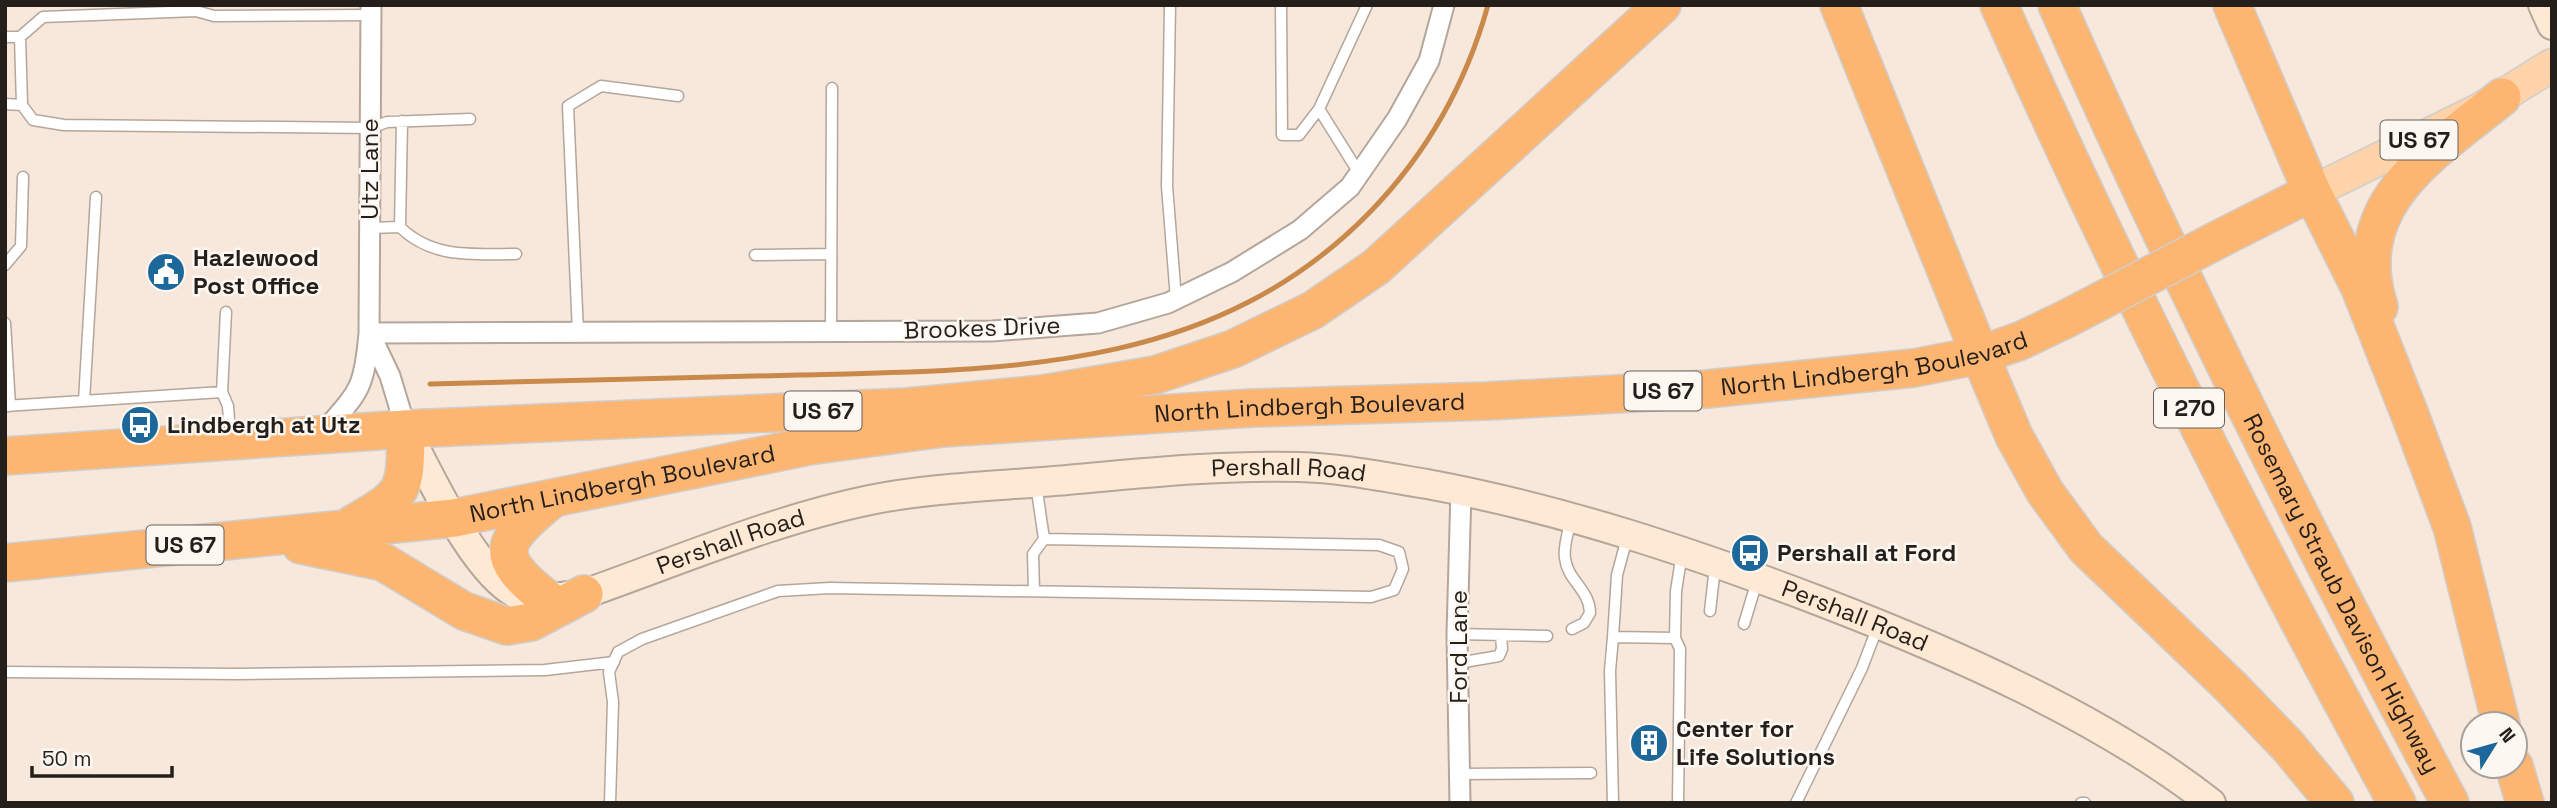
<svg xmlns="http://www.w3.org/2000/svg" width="2557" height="808" viewBox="0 0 2557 808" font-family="'Space Grotesk',sans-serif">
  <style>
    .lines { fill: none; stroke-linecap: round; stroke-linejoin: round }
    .stream { stroke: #c9894a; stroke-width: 5 }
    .lane-casing { stroke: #b4a69a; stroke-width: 13 }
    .street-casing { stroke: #b4a69a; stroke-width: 23 }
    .secondary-casing { stroke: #b4a69a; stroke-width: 32 }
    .primary-casing { stroke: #cfcecd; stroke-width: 35 }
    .highway-casing { stroke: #cfcecd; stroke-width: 40 }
    .lane { stroke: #fff; stroke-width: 10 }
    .street { stroke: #fff; stroke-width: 19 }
    .secondary { stroke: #fee9d5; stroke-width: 28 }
    .primary { stroke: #fed3aa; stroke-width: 32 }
    .highway { stroke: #fdb672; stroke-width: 37 }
    .highway-bridge-casing { stroke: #cfcecd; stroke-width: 40; stroke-linecap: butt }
    .highway-bridge { stroke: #fdb672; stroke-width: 37 }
    .labels { text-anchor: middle; stroke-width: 5; stroke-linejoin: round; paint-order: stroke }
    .shield { fill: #fdf7f2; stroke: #66605c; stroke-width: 2 }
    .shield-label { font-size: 23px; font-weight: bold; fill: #251f1b }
    .street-label { font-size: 24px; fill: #251f1b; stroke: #fdf7f2 }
    .poi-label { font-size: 24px; font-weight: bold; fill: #251f1b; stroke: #fdf7f2; text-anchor: start }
  </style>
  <rect width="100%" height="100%" fill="#f7e8db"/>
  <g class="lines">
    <!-- stream -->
    <path class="stream" d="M430,384C553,381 675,378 798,375C1007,370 1215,372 1371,211C1428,152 1466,84 1488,5"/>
    <defs>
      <path id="lane" d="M1170,5L1167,186L1176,299
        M1281,5L1282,135H1299L1319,109
        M5,37H20L22,105L5,104
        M20,37L43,17L196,11L214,16L371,15
        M22,105L33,120L64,125L371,128L387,122L470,119
        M1359,173L1319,109L1367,5
        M400,227L402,121
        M370,228L400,227C432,259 474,254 516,254
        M755,255L831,254
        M5,265L21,246L23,177
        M5,323L10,406
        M831,332L832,88
        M578,333L568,106L601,86L678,96
        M222,392L226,312
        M84,401L96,197
        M5,406L222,392L228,406L230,435
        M1036,484L1044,539
        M1571,518C1569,530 1563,546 1565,558C1567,580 1590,590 1590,613L1584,623L1572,629
        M1627,538L1617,575L1613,637L1675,638L1676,591L1682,553
        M1710,611L1715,567
        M1744,624L1757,581
        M1457,634L1547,636
        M1675,638L1680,649L1678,803
        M1458,663L1499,656L1502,649L1501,635
        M5,672L238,674L545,670L614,662
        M1461,774L1591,773
        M610,803L613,702L609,672L618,652L642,639L778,591L830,588L1371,597L1394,590L1403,569L1399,552L1379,545L1044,539L1033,554L1034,591
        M1613,803L1610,671L1613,637
        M1796,803L1862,668L1878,626
        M2081,803H2085"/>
      <path id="street" d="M369,333L992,331L1098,323L1168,303L1232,272L1300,230L1350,187L1397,119L1429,61L1444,5
        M370,334L390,376L406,429
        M322,434C359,391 364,391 369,333L371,5
        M1460,803L1457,634L1461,491"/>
      <g id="secondary">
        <path d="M2543,5L2552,25"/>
        <path id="s1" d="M406,430C427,470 480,587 525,597C544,601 566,596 584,594C678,561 773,520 870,500C935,487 1002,486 1067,480C1145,473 1221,465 1299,467C1342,468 1384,477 1427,484C1562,509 1694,553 1822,602C1952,652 2101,717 2211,803"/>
      </g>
      <path id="primary" d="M2312,192L2481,109L2552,65"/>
      <g id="highway">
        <path d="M1839,5L1980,355L2014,436L2045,492L2086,548L2231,687L2287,745L2335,803"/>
        <path d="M1999,5C2120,277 2254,542 2397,803"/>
        <path id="s2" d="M2057,5C2177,276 2310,541 2450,803"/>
        <path d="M2232,5L2312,192L2360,288L2410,415L2452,527L2501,724"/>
        <path d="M2225,236L2312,192"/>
        <path d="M2379,307C2346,202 2434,153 2502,97"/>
        <path d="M5,456L406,429L907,407L1043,394L1155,375L1233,349L1313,310L1376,267L1662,5"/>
        <path d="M353,524C408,493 405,490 406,429"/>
        <path d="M301,545L383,562L464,611L507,626L531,622L584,594"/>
        <path id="s3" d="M5,563L454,518L809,446L943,428L1252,408L1487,401L1707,389L1914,368L1980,355L2020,341L2066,319"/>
        <path d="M546,598C489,554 503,540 551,500"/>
        <path d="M2514,766L2525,803"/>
      </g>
    </defs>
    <!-- lane casing -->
    <use href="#lane" class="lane-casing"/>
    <!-- street casing -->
    <use href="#street" class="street-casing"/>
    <!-- secondary casing -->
    <use href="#secondary" class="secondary-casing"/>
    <!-- primary casing -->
    <use href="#primary" class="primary-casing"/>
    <!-- highway casing -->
    <use href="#highway" class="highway-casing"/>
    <!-- lane -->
    <use href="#lane" class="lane"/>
    <!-- street -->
    <use href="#street" class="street"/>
    <!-- secondary -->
    <use href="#secondary" class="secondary"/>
    <!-- primary -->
    <use href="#primary" class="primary"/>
    <!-- highway -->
    <use href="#highway" class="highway"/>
    <defs>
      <path id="highway-bridge" d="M2066,319L2225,236"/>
    </defs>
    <!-- highway-bridge casing -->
    <use href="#highway-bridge" class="highway-bridge-casing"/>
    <!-- highway-bridge -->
    <use href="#highway-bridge" class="highway-bridge"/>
  </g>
  <!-- icons -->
  <defs>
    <symbol id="civic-disc" viewBox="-11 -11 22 22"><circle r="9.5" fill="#1d689b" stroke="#fdf7f2"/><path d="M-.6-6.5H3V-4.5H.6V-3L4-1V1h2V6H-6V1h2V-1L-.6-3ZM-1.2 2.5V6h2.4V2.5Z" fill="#fff"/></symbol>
    <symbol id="bus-disc" viewBox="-11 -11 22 22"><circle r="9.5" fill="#1d689b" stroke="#fdf7f2"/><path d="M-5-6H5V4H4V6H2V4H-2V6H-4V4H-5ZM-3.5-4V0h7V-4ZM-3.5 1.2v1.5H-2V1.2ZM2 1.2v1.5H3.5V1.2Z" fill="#fff"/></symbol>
    <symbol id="building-disc" viewBox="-11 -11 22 22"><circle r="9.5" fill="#1d689b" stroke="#fdf7f2"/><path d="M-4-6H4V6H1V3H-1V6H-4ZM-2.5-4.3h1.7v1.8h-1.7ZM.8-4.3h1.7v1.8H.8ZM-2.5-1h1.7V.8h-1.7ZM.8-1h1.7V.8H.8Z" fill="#fff"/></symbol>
  </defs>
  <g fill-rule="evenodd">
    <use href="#civic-disc" x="144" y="250" width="44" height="44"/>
    <use href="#bus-disc" x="118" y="403" width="44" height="44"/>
    <use href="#bus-disc" x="1728" y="531" width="44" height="44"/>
    <use href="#building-disc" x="1627" y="721" width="44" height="44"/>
  </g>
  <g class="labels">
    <!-- shield labels -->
    <g class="shield">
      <rect x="2380.5" y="120.5" width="77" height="39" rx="5"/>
      <rect x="1624.5" y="371.5" width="77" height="39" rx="5"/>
      <rect x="2154" y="388.5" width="70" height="39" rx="5"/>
      <rect x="784.5" y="391.5" width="77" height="39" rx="5"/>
      <rect x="146.5" y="525.5" width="77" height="39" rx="5"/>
    </g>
    <g class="shield-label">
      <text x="2419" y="148">US 67</text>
      <text x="1663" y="399">US 67</text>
      <text x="2189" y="416">I 270</text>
      <text x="823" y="419">US 67</text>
      <text x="185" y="553">US 67</text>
    </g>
    <!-- street labels -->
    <g class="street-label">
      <text transform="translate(370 169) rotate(-90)" y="8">Utz Lane</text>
      <text transform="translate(982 328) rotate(-2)" y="8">Brookes Drive</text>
      <text dy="8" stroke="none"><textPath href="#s3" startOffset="1883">North Lindbergh Boulevard</textPath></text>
      <text dy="8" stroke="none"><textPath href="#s3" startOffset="1316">North Lindbergh Boulevard</textPath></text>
      <text dy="8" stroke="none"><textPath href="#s1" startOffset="990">Pershall Road</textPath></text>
      <text dy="8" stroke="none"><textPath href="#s3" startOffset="623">North Lindbergh Boulevard</textPath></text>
      <text dy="8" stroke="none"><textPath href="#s1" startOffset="424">Pershall Road</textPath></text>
      <text dy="8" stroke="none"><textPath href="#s2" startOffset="654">Rosemary Straub Davison Highway</textPath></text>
      <text dy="8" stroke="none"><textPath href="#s1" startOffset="1578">Pershall Road</textPath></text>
      <text transform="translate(1459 647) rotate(-90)" y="8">Ford Lane</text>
    </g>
    <!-- poi labels -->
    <g class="poi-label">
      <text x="193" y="266">Hazlewood<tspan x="193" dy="28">Post Office</tspan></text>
      <text x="167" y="433">Lindbergh at Utz</text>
      <text x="1777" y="561">Pershall at Ford</text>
      <text x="1676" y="737">Center for<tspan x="1676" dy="28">Life Solutions</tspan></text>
    </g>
  </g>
  <!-- border -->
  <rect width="2557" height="808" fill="none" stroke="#251f1b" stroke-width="14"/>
  <!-- north arrow -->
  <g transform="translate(2494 745) rotate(53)"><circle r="33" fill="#fdf7f2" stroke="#a7a19c" stroke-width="2"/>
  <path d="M0-5L12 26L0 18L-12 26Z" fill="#1d689b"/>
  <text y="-10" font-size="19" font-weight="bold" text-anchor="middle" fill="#251f1b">N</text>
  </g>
  <!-- scale -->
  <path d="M32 766v10h140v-10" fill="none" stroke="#251f1b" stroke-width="3.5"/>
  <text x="42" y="766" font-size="21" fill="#251f1b" stroke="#fdf7f2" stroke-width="5" paint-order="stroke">50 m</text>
</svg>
